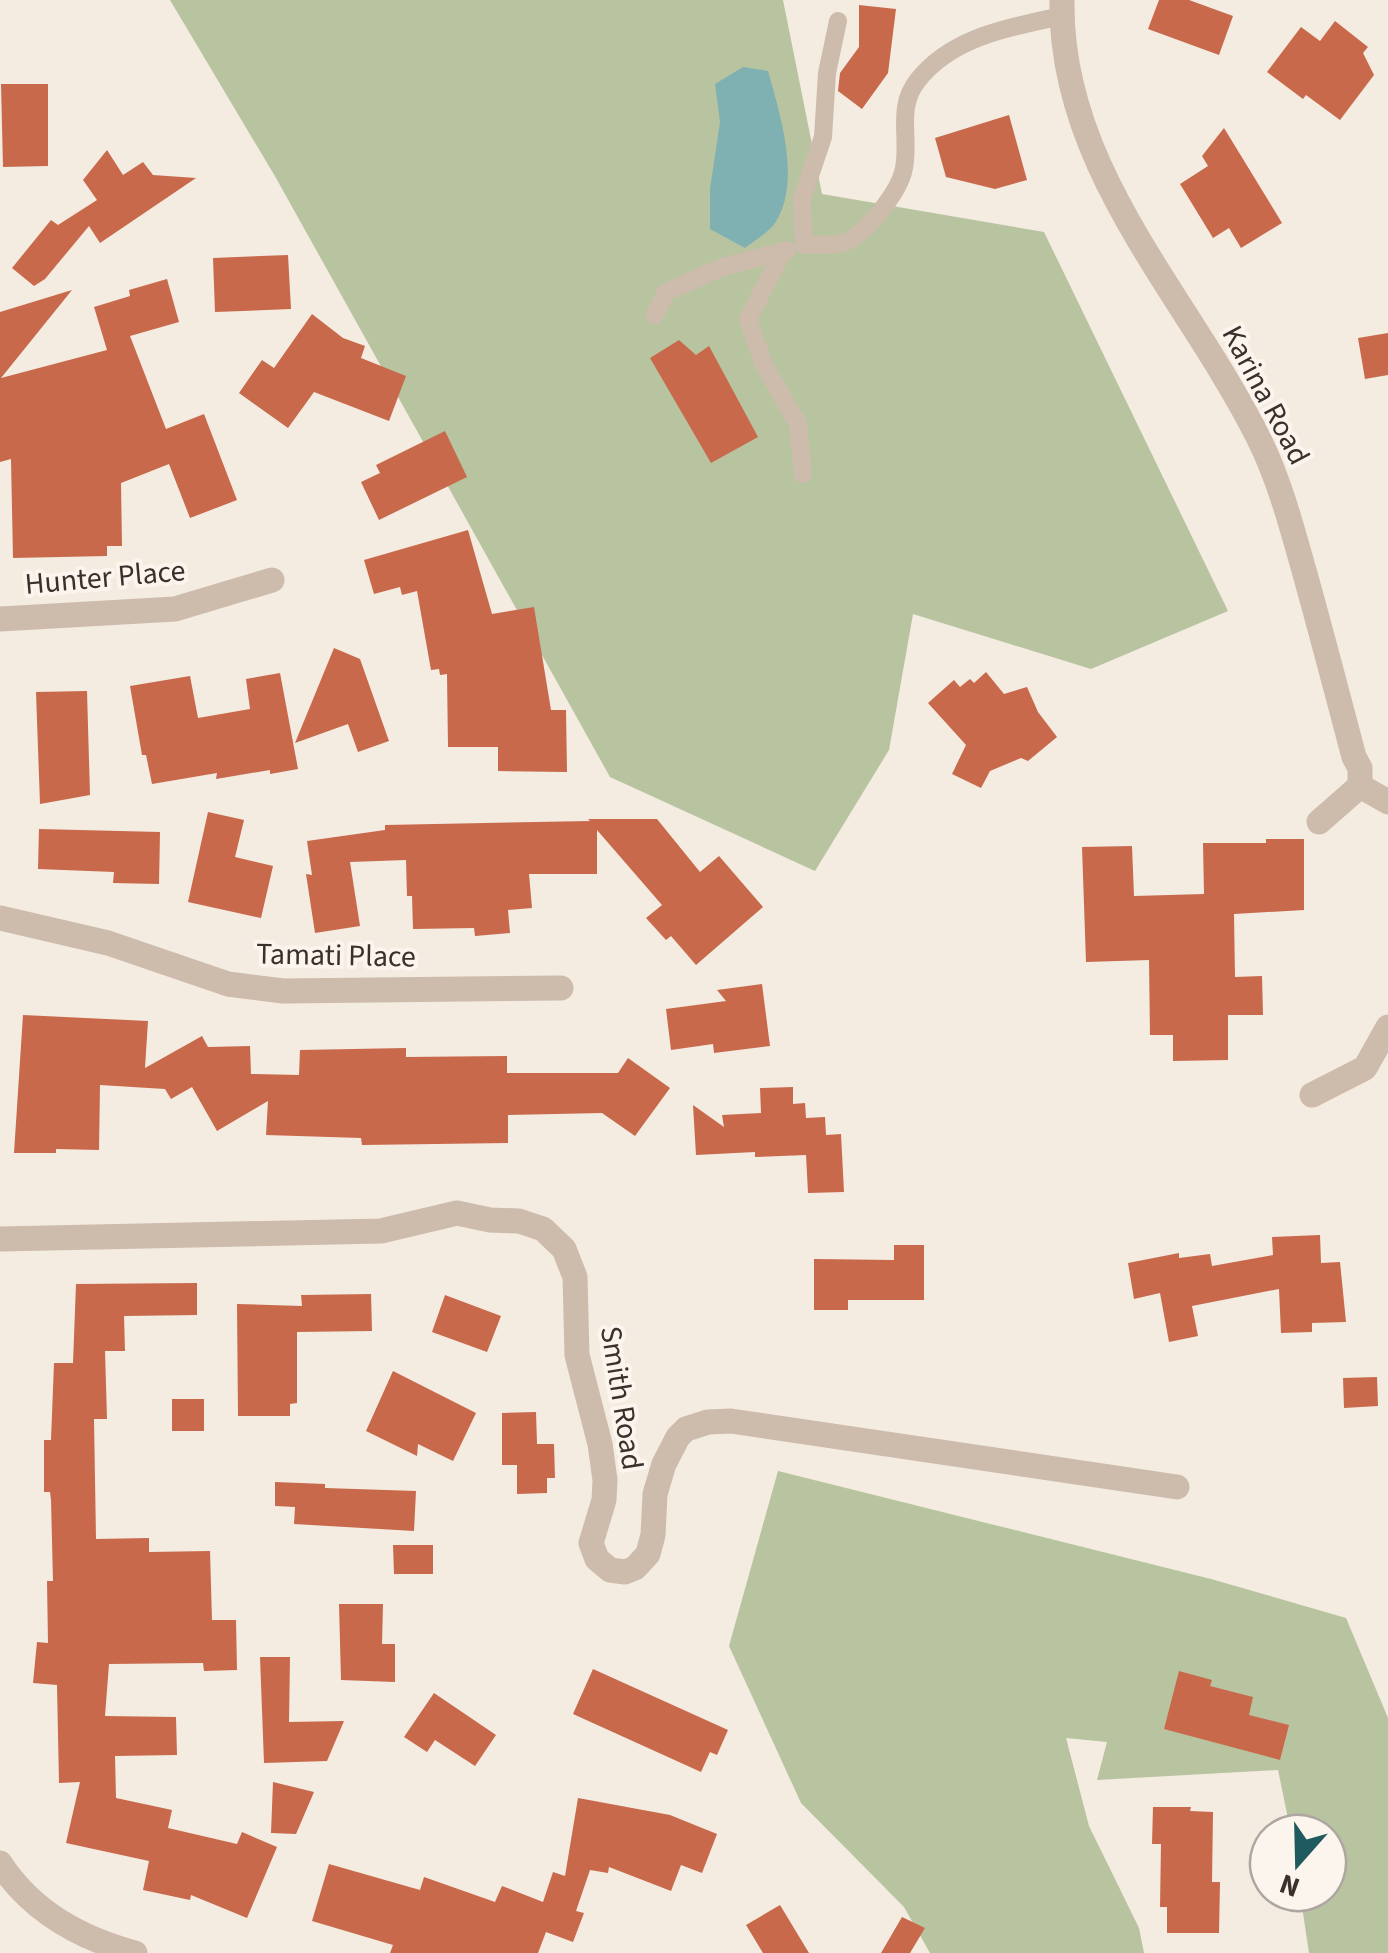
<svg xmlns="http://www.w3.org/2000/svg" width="1388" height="1953" viewBox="0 0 1388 1953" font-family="'Source Sans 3',sans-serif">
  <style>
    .green { fill: #b8c4a0 }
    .water { fill: #7fb0b2 }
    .building { fill: #c8694b }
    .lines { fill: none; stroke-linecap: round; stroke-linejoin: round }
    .service { stroke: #cdbbac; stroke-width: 18 }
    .minor { stroke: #cdbbac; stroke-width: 25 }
    .labels { text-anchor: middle; stroke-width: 8; stroke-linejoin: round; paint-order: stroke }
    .street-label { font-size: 30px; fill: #3b302b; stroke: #fbf5ee }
  </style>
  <rect width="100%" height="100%" fill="#f4ebe1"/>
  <!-- green -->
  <path class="green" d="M170,0H783L822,194L1044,232L1228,611L1091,669L913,614L889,750L815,871L610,777L276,178Z
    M778,1471L1211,1579L1346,1618L1388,1718V1953H1309L1300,1893H1328V1833H1291L1278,1770L1097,1780L1107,1742L1066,1738L1089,1826L1139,1928L1144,1953H930L904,1907L801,1803L729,1646Z"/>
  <!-- water -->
  <path class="water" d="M743,67L768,71C780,114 802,182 775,223C769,232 754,241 745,248L710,229V189L720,122L715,84Z"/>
  <!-- building -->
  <path class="building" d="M1159,0H1189L1233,16L1219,55L1148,29Z
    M859,5L896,9L888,73L862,109L838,91L840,73L859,47Z
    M1335,21L1368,47L1363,53L1374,75L1340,120L1306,95L1303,99L1267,72L1301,27L1320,41Z
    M1,84H48V166L3,167Z
    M1009,115L1027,180L995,189L946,177L935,138Z
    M1224,128L1282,223L1241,248L1229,228L1213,238L1180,184L1208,166L1202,156Z
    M107,150L123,175L143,162L153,175L196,178L100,243L89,226L45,279L34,286L12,268L51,220L58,225L97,200L83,180Z
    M288,255L291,309L215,312L213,258Z
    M167,279L179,322L130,336L166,429L204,414L237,500L190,518L169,464L121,483L122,546H107V556L13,558L11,459L0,462V312L72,290L1,378L107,350L94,307L130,296L129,290Z
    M312,314L343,338L365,346L361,358L406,376L389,421L314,392L288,428L239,393L262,360L274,368Z
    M1388,333V375L1365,379L1358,338Z
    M679,340L696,355L709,346L758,437L711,463L650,358Z
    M445,431L467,477L379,520L361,482L380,473L376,465Z
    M468,530L492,614L534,607L551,710H566L567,772L498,771V747H448L447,674L440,675L439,669L431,670L417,591L402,595L400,587L374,594L364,560Z
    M334,648L360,659L389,741L358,752L348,724L295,743Z
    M986,672L1004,694L1027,687L1038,712L1057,737L1028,761L1021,758L990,771L981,788L952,774L966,745L928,703L954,680L960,687L970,679L974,683Z
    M280,673L298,769L270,774V770L216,779L217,773L152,784L146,755H142L130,686L190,676L198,718L250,709L246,679Z
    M87,691L90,795L40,804L36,692Z
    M208,812L244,820L235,857L273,866L261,918L188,902Z
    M588,819H657L700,872L719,856L763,907L696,965L671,936L666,940L646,918L662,905L597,830V874H529L532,908L508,910L510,933L475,936L474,928L413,929L412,896H407L406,860L350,862L360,926L315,933L306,874L312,875L307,841L385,830V825L590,821Z
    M39,829L160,832L159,884L113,883L114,872L38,869Z
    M1266,839H1304V910L1234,914L1235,977L1262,976L1263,1015H1228V1060L1173,1061V1035H1150L1149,960L1086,962L1082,847L1132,846L1134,896L1204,894L1203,843H1266Z
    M762,984L770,1046L714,1053L713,1044L671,1050L666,1009L726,1001L717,990Z
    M23,1015L148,1021L145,1068L202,1036L208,1047L250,1046L251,1074L299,1075L300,1050L406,1048V1057L507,1056V1073H618L628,1058L670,1088L635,1136L602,1113L508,1115V1143L362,1145L361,1138L266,1135L268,1101L217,1131L192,1087L171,1099L165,1089L100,1085L99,1150L56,1149V1153H14Z
    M793,1087V1104L805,1103L806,1118L825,1117L826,1135L841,1134L844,1192L808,1193L806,1155L755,1157V1152L696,1155L693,1105L724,1127L722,1115L761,1113L760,1088Z
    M1320,1235L1321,1263L1340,1262L1346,1322L1312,1323V1332L1281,1333L1279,1289L1192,1306L1198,1336L1169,1342L1160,1293L1134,1299L1128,1263L1179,1253V1258L1210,1254L1212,1266L1273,1255L1272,1237Z
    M894,1245H924V1300H848V1310H814V1259L894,1260Z
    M197,1283V1315L124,1316L125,1351H105L107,1419H94L96,1539L149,1538V1552L210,1551L212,1620H236L237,1670L204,1671L203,1663L109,1664L105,1716L176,1717L177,1755L115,1756L116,1798L172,1810L168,1828L237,1844L242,1832L277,1847L247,1918L191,1895L190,1900L143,1890L149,1861L66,1843L80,1782L59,1783L57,1685L33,1683L37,1642L48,1643L47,1581H53L51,1500L50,1492H44V1440H51L54,1363H73L76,1284Z
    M371,1294L372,1331L297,1332V1403L290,1404V1416H238L237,1304L302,1306L301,1295Z
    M445,1295L501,1316L487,1352L432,1332Z
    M393,1371L476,1413L453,1461L418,1444L417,1456L366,1431Z
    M1377,1377L1378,1406L1344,1408L1343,1378Z
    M172,1399H204V1431H172Z
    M536,1412L537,1444H554L555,1478H547V1493L517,1494V1465H502V1413Z
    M275,1482L325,1484V1488L416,1491L414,1531L294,1524L295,1507L275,1506Z
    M393,1545H433V1574H394Z
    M339,1604H383L382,1644H395V1682L341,1680Z
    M260,1657H290L289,1722L344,1721L327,1761L264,1763Z
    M593,1669L728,1730L717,1755L710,1752L701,1772L573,1714Z
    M1179,1671L1212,1680L1210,1686L1253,1697L1249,1715L1289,1725L1280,1760L1164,1729Z
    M434,1693L496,1735L475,1766L435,1740L427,1752L404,1737Z
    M273,1782L314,1792L296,1834L271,1833Z
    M578,1798L670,1815L717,1834L702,1873L681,1865L671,1891L609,1867L608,1873L590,1870L576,1911L584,1913L573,1942L546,1932L538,1953H390L393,1945L312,1921L329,1864L420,1890L424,1877L495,1902L502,1886L543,1902L553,1872L565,1876Z
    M1153,1807H1191L1190,1811L1213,1812L1212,1882H1220L1219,1933H1167V1907H1160L1161,1844H1152Z
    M780,1905L809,1953H763L746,1925Z
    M902,1917L925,1928L910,1953H881Z"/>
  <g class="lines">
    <!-- service -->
    <path class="service" d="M838,21L827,73L823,137L802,199L804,245C816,244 831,246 843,243C865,236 900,191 904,168C910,137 896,107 918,80C953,36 1011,27 1062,16
      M783,251L748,319L764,365L798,424L803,474
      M655,315L666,292L723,267L787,250"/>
    <!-- minor -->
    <path class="minor" d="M1062,0C1059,169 1187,295 1258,437C1280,481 1292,528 1305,574C1322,635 1338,696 1354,757L1360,768V786L1319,822
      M0,619L175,609L272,580
      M1360,786L1388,802
      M0,918L108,943L228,984L283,991L561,988
      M1312,1095L1365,1068L1388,1027
      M0,1239L381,1231L457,1213L490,1220L519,1221L543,1229L564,1249L575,1277L577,1355L600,1444L605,1480L604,1500L591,1543L597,1559L610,1570L625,1572L635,1568L648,1554L653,1535L655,1494L664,1464L678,1437L686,1429L708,1422L731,1421L1177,1487
      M0,1863C32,1912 80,1938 135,1953"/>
  </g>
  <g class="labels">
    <!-- street labels -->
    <g class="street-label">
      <text transform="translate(1266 395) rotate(62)" y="10">Karina Road</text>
      <text transform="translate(105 577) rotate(-5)" y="10">Hunter Place</text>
      <text transform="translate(336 955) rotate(1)" y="10">Tamati Place</text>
      <text transform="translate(622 1398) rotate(81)" y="10">Smith Road</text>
    </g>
  </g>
  <!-- north arrow -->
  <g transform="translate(1298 1863) rotate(200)"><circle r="48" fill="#fbf5ee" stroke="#aea6a0" stroke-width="2.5"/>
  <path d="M0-8L18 38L0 25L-18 38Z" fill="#1f5a5e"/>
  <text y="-15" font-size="28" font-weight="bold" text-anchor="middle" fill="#3b302b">N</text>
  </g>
</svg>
